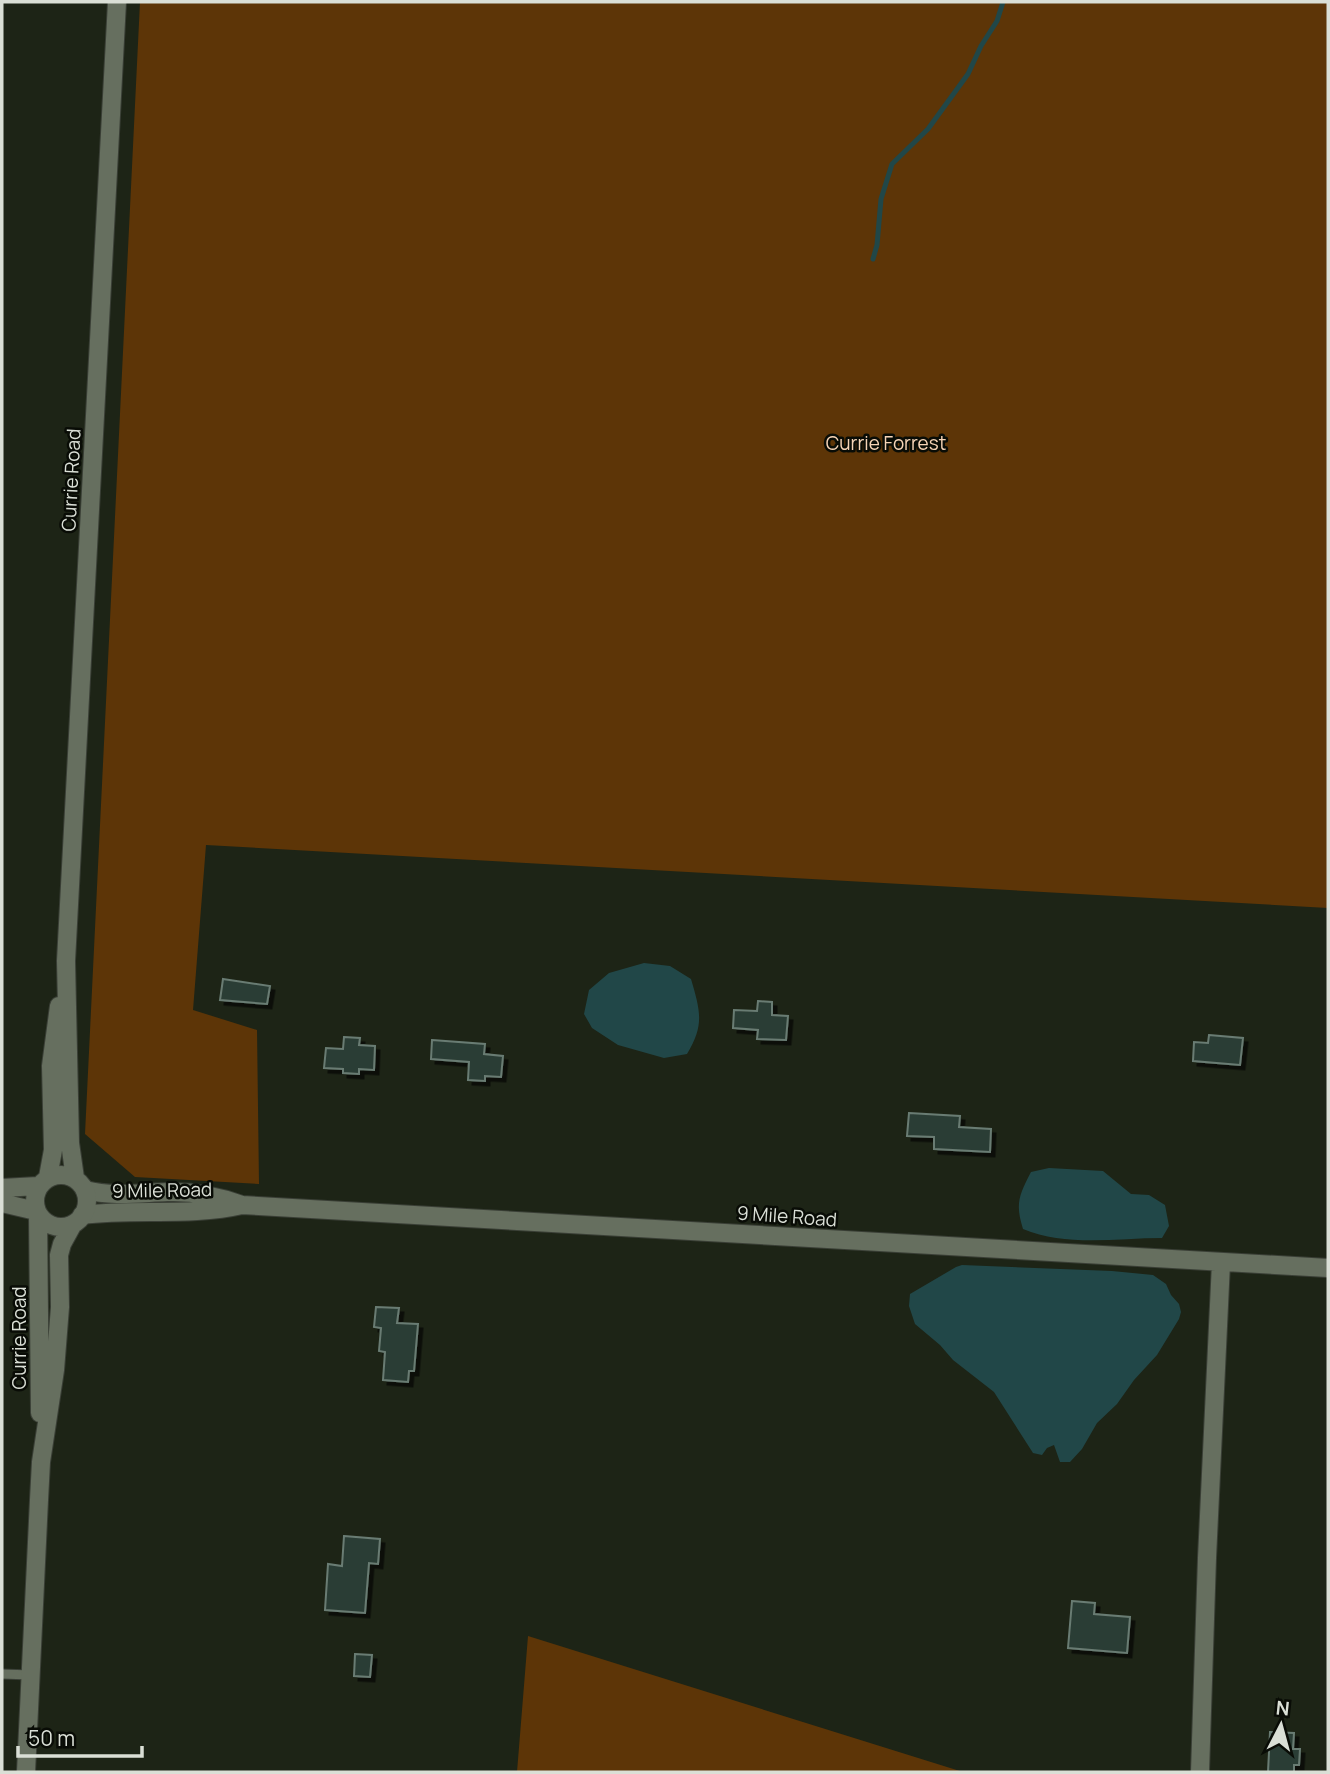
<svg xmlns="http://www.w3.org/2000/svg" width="1330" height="1774" viewBox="0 0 1330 1774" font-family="Manrope,sans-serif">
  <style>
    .green { fill: #5d3507 }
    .water { fill: #214748 }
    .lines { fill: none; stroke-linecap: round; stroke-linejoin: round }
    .stream { stroke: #214748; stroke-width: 5 }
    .building { fill: #2c3d35; stroke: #697c73; stroke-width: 2; filter: url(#shadow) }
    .service-casing { stroke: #3a3f36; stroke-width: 11 }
    .minor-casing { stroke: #3a3f36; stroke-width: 20 }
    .tertiary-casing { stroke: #3a3f36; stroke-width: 20 }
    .service { stroke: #666f5f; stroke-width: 9 }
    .minor { stroke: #666f5f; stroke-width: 18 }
    .tertiary { stroke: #666f5f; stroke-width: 18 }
    .labels { text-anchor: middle; stroke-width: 5; stroke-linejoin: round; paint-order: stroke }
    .park-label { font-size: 19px; fill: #f6d4b6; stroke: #090c06 }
    .street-label { font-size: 19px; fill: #dadfd6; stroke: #090c06 }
  </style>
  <defs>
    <filter id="shadow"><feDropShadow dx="4.5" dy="4.5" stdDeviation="0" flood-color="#0009"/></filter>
  </defs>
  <rect width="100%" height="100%" fill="#1d2416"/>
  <!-- green -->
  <path class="green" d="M140,2H1328V908L206,845L193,1010L257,1030L259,1184L135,1177L85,1134Z
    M528,1636L963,1772H517Z"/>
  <!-- water -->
  <path class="water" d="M644,963L670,966L691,979C700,1010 705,1025 687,1054L664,1058L618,1045L592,1028L584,1014L589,990L609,973Z
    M1049,1168L1103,1171L1131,1194L1149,1195L1165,1205L1169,1226L1162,1238C1117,1238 1065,1247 1023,1229C1015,1204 1019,1195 1031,1172Z
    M962,1265L1112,1271L1153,1275L1166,1284L1171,1295L1179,1304L1181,1312L1179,1319L1157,1355L1134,1380L1117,1404L1097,1423L1082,1449L1070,1462H1060L1054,1445L1047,1448L1042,1455L1033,1453L994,1392L953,1360L940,1345L915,1324L909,1306L910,1294L956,1267Z"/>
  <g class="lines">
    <!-- stream -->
    <path class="stream" d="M873,259L877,245L881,199L892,164L928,129L968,74L981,46L997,21L1003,2"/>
  </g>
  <!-- building -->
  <path class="building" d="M223,979L270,986L267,1004L220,1000Z
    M758,1001L772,1002V1015L788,1016L786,1040L757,1039L758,1030L733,1028L734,1010L757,1011Z
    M1209,1035L1243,1038L1240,1065L1193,1061L1194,1042L1208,1043Z
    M344,1037L360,1038L359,1045L375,1046L374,1070L359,1069V1074L343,1073V1069L324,1068L326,1048L343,1049Z
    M432,1040L485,1044L484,1054L503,1056L501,1077L485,1076V1081L468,1080L469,1062L431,1059Z
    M909,1113L960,1116L959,1127L991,1129L990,1152L934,1149V1137L907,1136Z
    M376,1307L399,1308L397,1323L418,1324L414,1371H409L408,1382L383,1380L385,1352L379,1351L381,1328L374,1327Z
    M344,1536L380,1539L378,1564L369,1563L365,1613L325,1610L328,1564L342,1566Z
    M1072,1601L1095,1603L1094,1614L1130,1617L1127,1653L1068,1648Z
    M355,1654L372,1655L370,1677L354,1676Z
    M1270,1732L1294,1733L1293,1749H1300L1299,1765H1294V1772H1268Z"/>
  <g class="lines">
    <defs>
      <path id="service" d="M2,1674L31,1675"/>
      <path id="minor" d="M85,1190C113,1197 139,1193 167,1192C194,1191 218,1196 242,1205
        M82,1215C135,1208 190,1217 242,1205L1328,1268
        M1200,1772L1207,1558L1221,1263"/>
      <path id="tertiary" d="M35 1201a26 26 0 1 1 52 0a26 26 0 1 1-52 0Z
        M48,1177L53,1150L51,1066L59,1006
        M75,1178L70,1143L66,961L117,2
        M2,1188L38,1186
        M2,1203L36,1211
        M38,1215L40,1413
        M26,1772L39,1500L41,1462L55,1370L60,1307L59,1255L62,1244L73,1224"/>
    </defs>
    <!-- service casing -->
    <use href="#service" class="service-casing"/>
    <!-- minor casing -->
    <use href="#minor" class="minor-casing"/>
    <!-- tertiary casing -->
    <use href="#tertiary" class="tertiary-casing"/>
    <!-- service -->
    <use href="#service" class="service"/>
    <!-- minor -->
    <use href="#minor" class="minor"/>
    <!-- tertiary -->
    <use href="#tertiary" class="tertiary"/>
  </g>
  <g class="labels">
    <!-- park labels -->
    <g class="park-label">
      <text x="886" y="450">Currie Forrest</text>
    </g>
    <!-- street labels -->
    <g class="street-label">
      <text transform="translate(71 480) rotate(-87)" y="7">Currie Road</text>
      <text transform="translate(162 1190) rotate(-1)" y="7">9 Mile Road</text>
      <text transform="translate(787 1216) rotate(4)" y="7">9 Mile Road</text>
      <text transform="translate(19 1338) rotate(-90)" y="7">Currie Road</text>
    </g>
  </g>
  <!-- border -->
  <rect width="1330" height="1774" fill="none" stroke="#dadfd6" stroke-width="7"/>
  <!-- north arrow -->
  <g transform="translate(1281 1725) rotate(6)" stroke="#090c06" stroke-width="5" paint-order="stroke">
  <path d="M0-5L12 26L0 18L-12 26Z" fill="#dadfd6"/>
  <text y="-10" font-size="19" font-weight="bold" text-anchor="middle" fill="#dadfd6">N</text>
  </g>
  <!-- scale -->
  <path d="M18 1746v10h124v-10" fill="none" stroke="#dadfd6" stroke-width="3.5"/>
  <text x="28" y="1746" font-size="21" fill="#dadfd6" stroke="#090c06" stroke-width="5" paint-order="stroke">50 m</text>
</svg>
